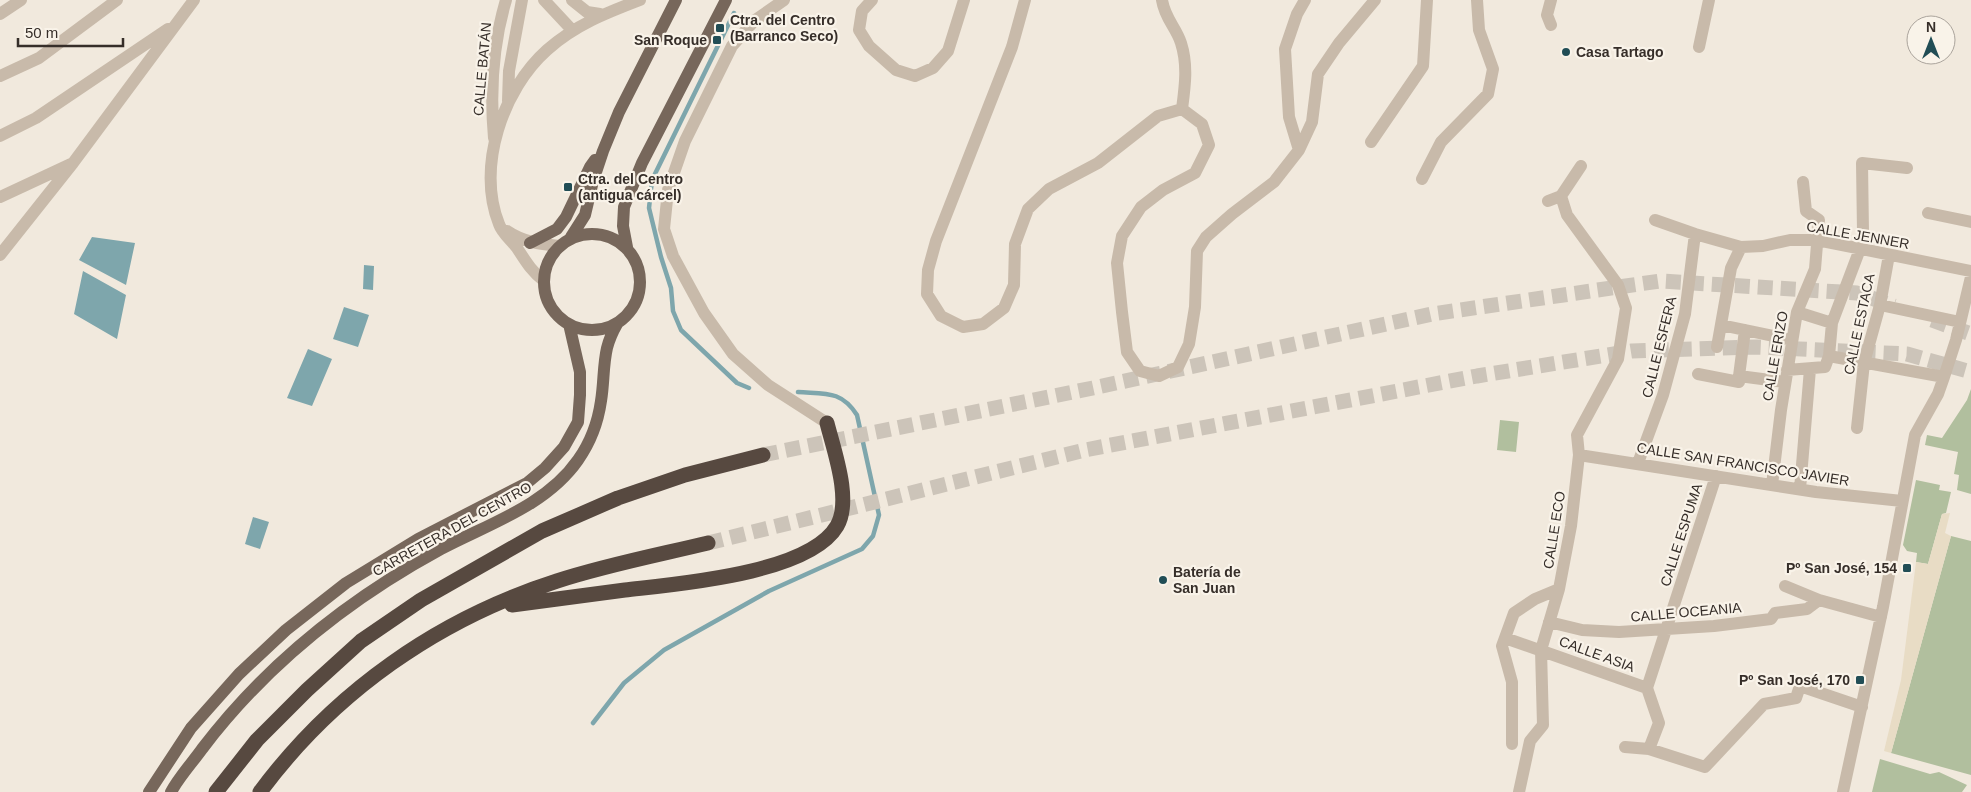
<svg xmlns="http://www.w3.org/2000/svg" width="1971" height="792" viewBox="0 0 1971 792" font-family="Arial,sans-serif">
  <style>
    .green { fill: #b1bf9e }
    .plaza { fill: #e8dcc5 }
    .water { fill: #7ea6ac }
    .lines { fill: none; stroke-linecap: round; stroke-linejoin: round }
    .stream { stroke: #7ea6ac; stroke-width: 4.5 }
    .highway-tunnel { stroke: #ccc4b9; stroke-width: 15; stroke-dasharray: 15 8; stroke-linecap: butt }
    .minor { stroke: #c8baaa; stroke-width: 12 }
    .major { stroke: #77675b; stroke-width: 12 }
    .highway { stroke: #574940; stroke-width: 15 }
    .poi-dot { fill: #214d55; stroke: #f9f3e9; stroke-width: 2 }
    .labels { text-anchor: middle; stroke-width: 4.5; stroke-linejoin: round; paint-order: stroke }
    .poi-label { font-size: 14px; font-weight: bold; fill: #362e29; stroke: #f9f3e9; text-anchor: start }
    .street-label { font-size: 14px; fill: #362e29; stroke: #f9f3e9 }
  </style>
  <rect width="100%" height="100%" fill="#f1e9dd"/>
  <!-- green -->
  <path class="green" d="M1971,389V494L1957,490L1959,475L1954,474L1958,452L1925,445L1927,435L1942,438L1967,400Z
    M1500,420L1519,422L1516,452L1497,450Z
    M1916,480L1940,485L1939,490L1951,492L1946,513L1942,514L1928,564L1916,562L1917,553L1907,551L1903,545Z
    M1951,536L1971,541V775L1891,753Z
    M1880,759L1930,774L1939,772L1967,785L1962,792H1872Z"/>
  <!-- plaza -->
  <path class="plaza" d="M1950,513L1945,533L1951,536L1891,753L1884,751L1901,680L1916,562L1928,564L1942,514Z"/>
  <!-- water -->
  <path class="water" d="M92,237L135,243L126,285L79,260Z
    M364,265L374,266L373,290L363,289Z
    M83,271L126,295L117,339L74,314Z
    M344,307L369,315L358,347L333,339Z
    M308,349L332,359L312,406L287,398Z
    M253,517L269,522L260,549L245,544Z"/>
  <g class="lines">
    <!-- stream -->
    <path class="stream" d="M734,13L652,180L649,208L661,257L671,288L673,311L681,330L737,383L749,388
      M593,723L624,683L664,650L769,591L862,549L873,536L879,515L857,415C841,390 825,394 798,392"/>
    <!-- highway-tunnel -->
    <path class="highway-tunnel" d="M1932,320L1971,334
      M763,455L1093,388L1432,314L1660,281L1857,293L1894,306
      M708,543L1085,450L1477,376L1632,351L1757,347L1907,354L1971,372"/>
    <!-- minor -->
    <path class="minor" d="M544,0L572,30
      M572,0L587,12L600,14
      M784,0L754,21L732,46L685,141L668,190L664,229L673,256L704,313L733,354L768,385L827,423
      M872,0L862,11L859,30L869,46L896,70L915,76L933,68L948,51L964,0
      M1025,0L1012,47L936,241L928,270L927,294L941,316L963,327L983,324L1004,308L1014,285L1015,244L1028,209L1049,189L1098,163L1158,116L1182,109
      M1162,0C1165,19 1176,27 1181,43C1188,65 1185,86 1182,109
      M0,14L21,0
      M1551,25L1547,15L1551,0
      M1699,47L1709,0
      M0,76L39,58L117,0
      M508,101L509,71L522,0
      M1182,109L1202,124L1209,145L1195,173L1163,190L1141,207L1122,236L1117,263L1122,312L1127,352L1140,371L1159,376L1178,367L1189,344L1195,307L1197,251L1206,237L1232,214L1274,182L1299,150L1312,122L1318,74L1339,43L1375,0
      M0,136L36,118L168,29
      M494,138C490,93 493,44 506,0
      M1371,142L1423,66L1427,0
      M1299,150L1289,117L1285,49L1297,14L1305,0
      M1422,179L1441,142L1488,94L1493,69L1479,30L1477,0
      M0,197L71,164
      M1548,201L1561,196L1581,166
      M1928,213L1971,222
      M1655,220L1695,234L1741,247L1763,246L1790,240H1817L1971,271
      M507,231C523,242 540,244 559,246
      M1863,232L1862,163L1907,168
      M0,255L73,163L194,0
      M543,280C531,271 525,260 517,248C511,240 502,233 499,224C476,167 503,89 547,50C575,25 606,13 640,0
      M1880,305L1960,322
      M1797,312L1832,323
      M1721,325L1792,340
      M1717,347L1731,268L1741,247
      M1829,356L1832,323L1860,249
      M1787,370L1825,367L1829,356L1944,377
      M1698,374L1739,382V376L1785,382
      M1739,376L1745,330
      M1857,428L1864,363L1880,305L1889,255
      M1579,455L1816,492L1902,501
      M1638,463L1663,395L1685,314L1695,234
      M1772,485L1781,410L1797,312L1815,269L1819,220L1806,211L1803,182
      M1800,489L1810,369
      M1785,586L1819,600L1881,617
      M1549,622L1582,630L1619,632L1714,626L1771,619L1775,613L1807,609L1819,600
      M1505,638L1647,688L1659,723L1649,749
      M1647,688L1716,476
      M1512,744V682L1502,646L1514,613L1535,599L1559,589L1571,526L1579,455L1577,435L1618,359L1626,308L1618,285L1567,215L1561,196
      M1625,747L1649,749L1705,767L1764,704L1796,698L1800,686L1862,707
      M1519,792L1530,741L1543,725L1541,650L1559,589
      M1843,792L1883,607L1915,435L1938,394L1944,377L1956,340L1971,277"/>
    <!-- major -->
    <path class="major" d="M544 282a48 48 0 1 1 96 0a48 48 0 1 1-96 0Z
      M571,237L585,215L593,181L603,151L619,112L676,0
      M530,243L557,229L566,217L590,167L595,160
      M627,247L623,226L624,207L642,163L726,0
      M149,792L191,728L239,674L286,630L346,583L418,539L527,483L545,468L564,447L578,422L580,395V372L569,324
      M171,792C179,777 192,763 202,749C265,666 349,599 441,549C488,524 546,506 578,460C590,443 598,422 601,401C604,383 603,365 607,348C609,340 613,331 617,324"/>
    <!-- highway -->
    <path class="highway" d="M512,605C549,600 587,595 625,590C676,584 809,574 837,526C852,500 834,451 827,423
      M216,792L257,740L307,690L361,641L421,600L542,531L618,498L685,475L763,455
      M260,792C334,692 438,619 557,581C606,565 658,555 708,543"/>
  </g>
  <!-- markers -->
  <g class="poi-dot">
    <rect x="715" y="23" width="10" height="10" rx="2.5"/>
    <rect x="712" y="35" width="10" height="10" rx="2.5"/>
    <circle cx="1566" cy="52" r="5"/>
    <rect x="563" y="182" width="10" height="10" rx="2.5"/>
    <rect x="1902" y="563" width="10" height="10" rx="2.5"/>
    <circle cx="1163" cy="580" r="5"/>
    <rect x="1855" y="675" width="10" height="10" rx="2.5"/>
  </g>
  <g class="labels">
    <!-- poi labels -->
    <g class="poi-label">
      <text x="730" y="25">Ctra. del Centro<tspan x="730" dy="16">(Barranco Seco)</tspan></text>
      <text x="707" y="45" text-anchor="end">San Roque</text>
      <text x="1576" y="57">Casa Tartago</text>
      <text x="578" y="184">Ctra. del Centro<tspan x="578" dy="16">(antigua cárcel)</tspan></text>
      <text x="1897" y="573" text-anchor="end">Pº San José, 154</text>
      <text x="1173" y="577">Batería de<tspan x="1173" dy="16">San Juan</tspan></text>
      <text x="1850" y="685" text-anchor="end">Pº San José, 170</text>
    </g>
    <!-- street labels -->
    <g class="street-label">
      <text transform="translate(482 69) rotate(-85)" y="5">CALLE BATÁN</text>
      <text transform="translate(1858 235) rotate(10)" y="5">CALLE JENNER</text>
      <text transform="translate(1859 324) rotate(-78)" y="5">CALLE ESTACA</text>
      <text transform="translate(1659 347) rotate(-76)" y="5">CALLE ESFERA</text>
      <text transform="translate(1775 356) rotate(-80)" y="5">CALLE ERIZO</text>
      <text transform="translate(1743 464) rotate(9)" y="5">CALLE SAN FRANCISCO JAVIER</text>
      <text transform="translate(452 529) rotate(-29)" y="5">CARRETERA DEL CENTRO</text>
      <text transform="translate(1554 530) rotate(-81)" y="5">CALLE ECO</text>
      <text transform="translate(1681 535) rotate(-72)" y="5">CALLE ESPUMA</text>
      <text transform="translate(1686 612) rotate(-5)" y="5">CALLE OCEANIA</text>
      <text transform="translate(1597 654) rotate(20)" y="5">CALLE ASIA</text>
    </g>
  </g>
  <!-- north arrow -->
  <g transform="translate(1931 40)"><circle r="24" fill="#f9f3e9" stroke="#aba49c"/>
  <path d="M0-4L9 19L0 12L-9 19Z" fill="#214d55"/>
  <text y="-8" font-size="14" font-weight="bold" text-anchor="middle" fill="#362e29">N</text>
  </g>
  <!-- scale -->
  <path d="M18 38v8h105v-8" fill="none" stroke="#362e29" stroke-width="2.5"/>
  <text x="25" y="38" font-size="15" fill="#362e29" stroke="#f9f3e9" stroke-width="4" paint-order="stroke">50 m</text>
</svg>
